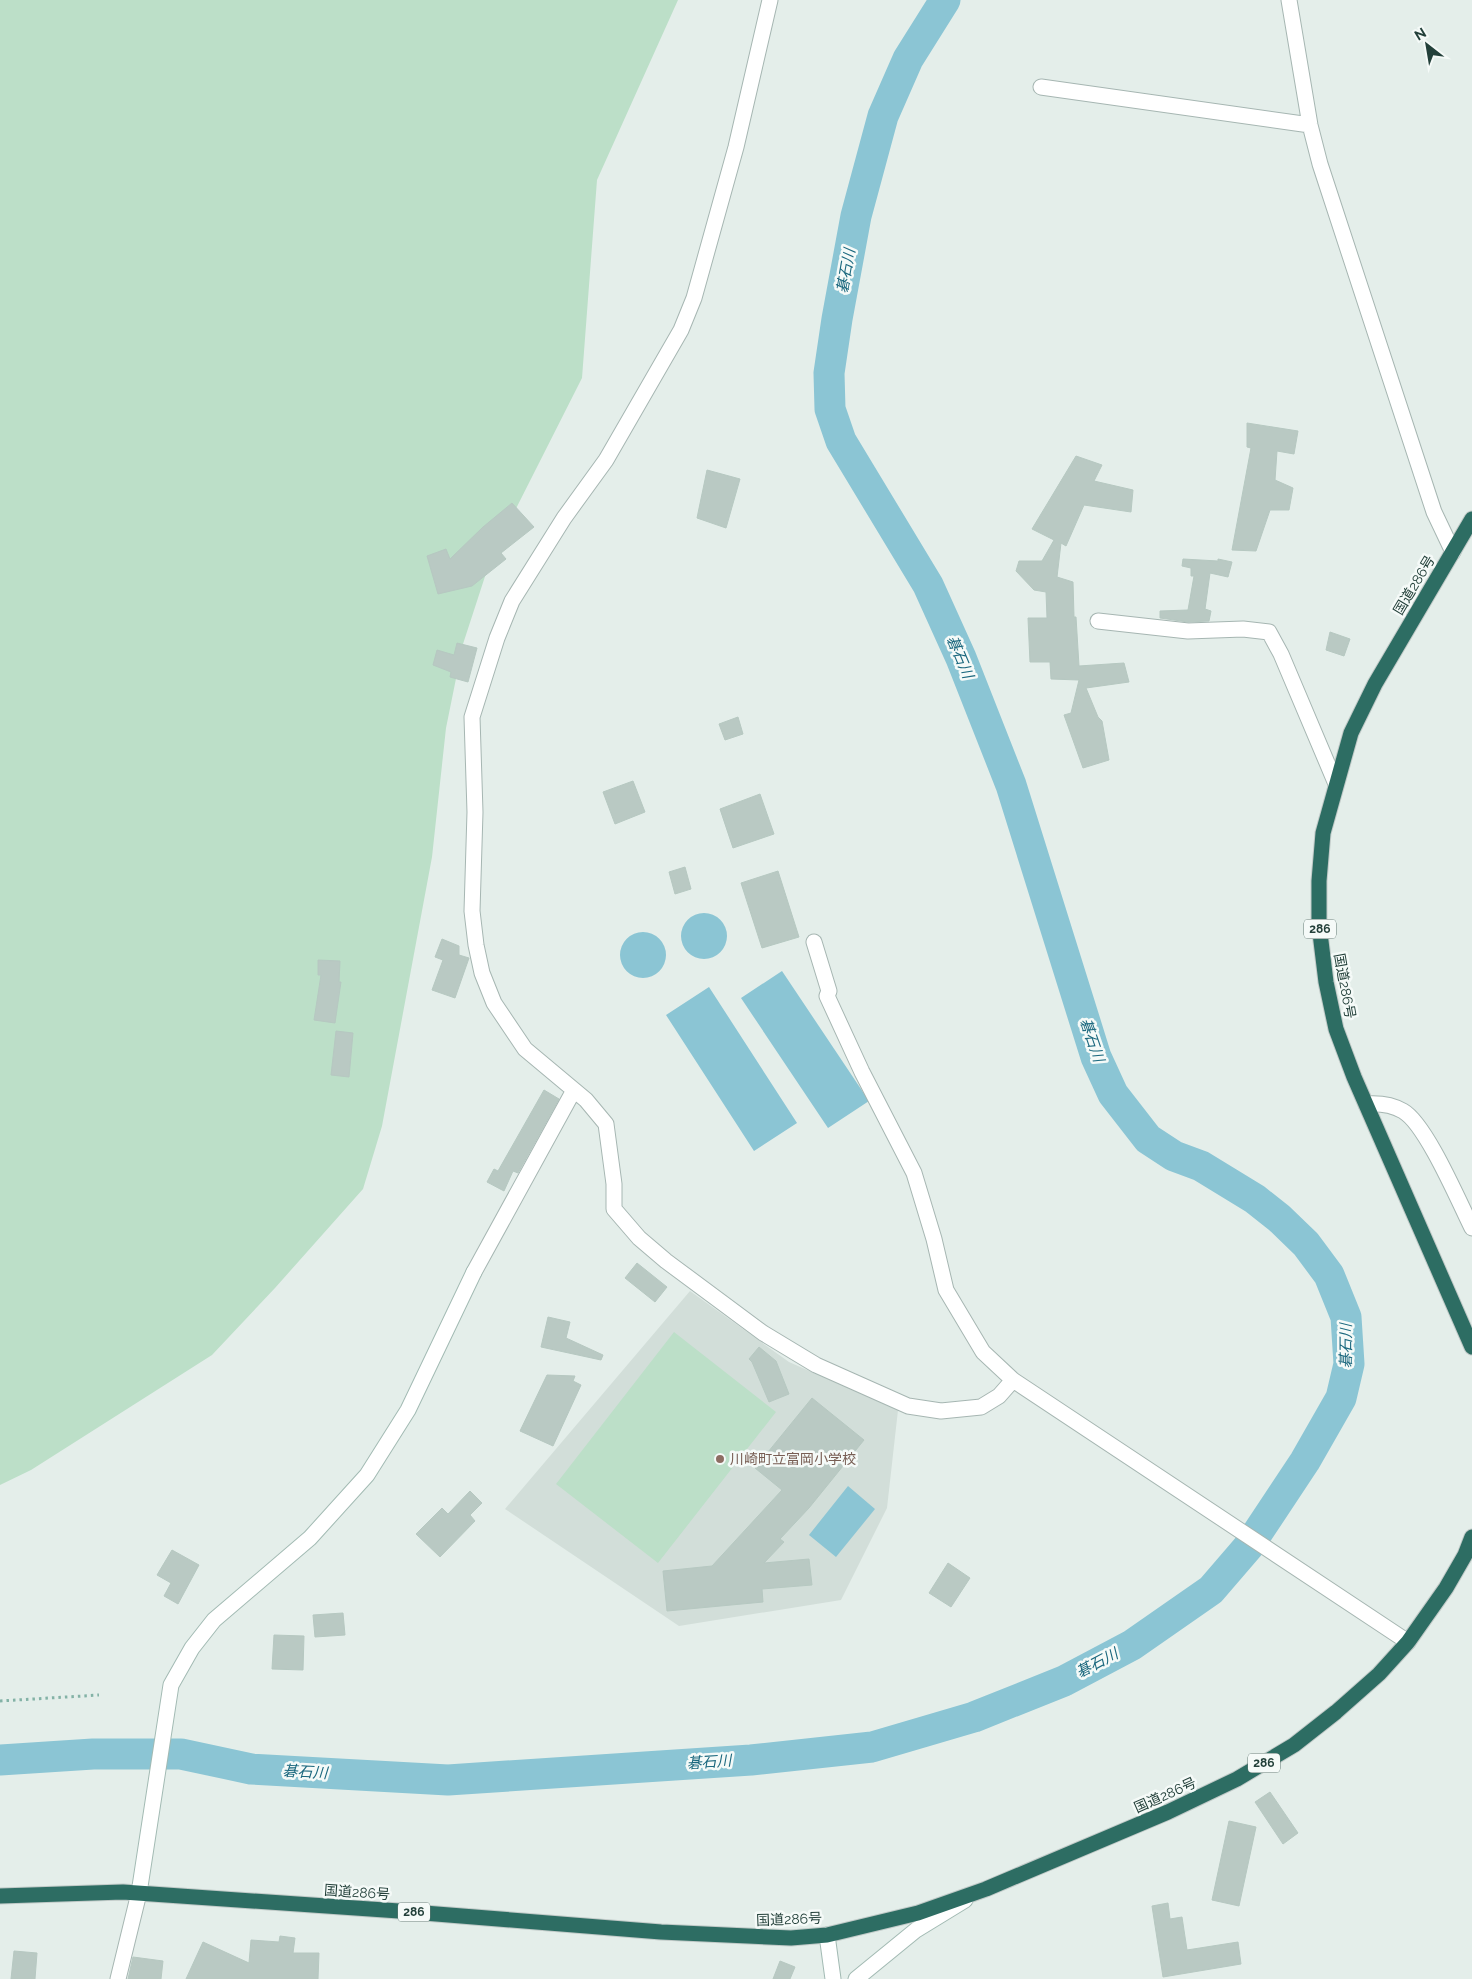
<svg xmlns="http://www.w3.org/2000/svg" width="1472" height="1979" viewBox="0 0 1472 1979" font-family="Raleway,'Noto Sans JP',sans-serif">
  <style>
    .built { fill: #d2ded9 }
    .green { fill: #bcdfc8 }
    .water { fill: #8bc5d4 }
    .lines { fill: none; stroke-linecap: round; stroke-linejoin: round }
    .river { stroke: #8bc5d4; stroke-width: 31 }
    .building { fill: #b9c9c3; stroke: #b6c8c1 }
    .street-casing { stroke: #a6b6b2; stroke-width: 17 }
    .secondary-casing { stroke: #a2bab3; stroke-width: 17 }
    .highway-casing { stroke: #c1cac8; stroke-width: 17 }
    .path { stroke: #83b2a6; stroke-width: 3; stroke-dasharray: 2.5 4; stroke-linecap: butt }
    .street { stroke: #fff; stroke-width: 15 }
    .secondary { stroke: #fff; stroke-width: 15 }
    .highway { stroke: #2d6d63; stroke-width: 15 }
    .education-dot { fill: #8d6e63; stroke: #f5faf8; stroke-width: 2 }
    .labels { text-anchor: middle; stroke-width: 5; stroke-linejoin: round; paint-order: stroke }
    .shield { fill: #f5faf8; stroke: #627873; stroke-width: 1 }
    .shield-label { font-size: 12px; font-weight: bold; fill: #23403a }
    .street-label { font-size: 14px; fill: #23403a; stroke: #f5faf8 }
    .education-label { font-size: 14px; fill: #785e54; stroke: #f5faf8; text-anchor: start }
    .water-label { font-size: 15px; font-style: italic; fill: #1b687e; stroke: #f5faf8 }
  </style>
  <rect width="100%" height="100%" fill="#e4eeea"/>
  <!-- built -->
  <path class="built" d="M690,1291L789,1362L898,1410L887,1508L841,1600L679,1626L505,1509Z"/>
  <!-- green -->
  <path class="green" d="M0,0H678L597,180L582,378L491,558L463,644L446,728L432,857L382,1126L363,1189L275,1288L212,1355L31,1470L0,1485Z
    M674,1332L776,1412L658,1563L556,1484Z"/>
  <!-- water -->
  <path class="water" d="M681 936a23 23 0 1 1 46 0a23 23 0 1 1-46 0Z
    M620 955a23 23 0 1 1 46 0a23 23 0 1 1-46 0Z
    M782,971L869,1101L828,1128L741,998Z
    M709,987L797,1123L754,1151L666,1015Z
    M848,1486L875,1509L836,1557L809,1535Z"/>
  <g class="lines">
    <!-- river -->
    <path class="river" d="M0,1760L93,1754H181L251,1769L448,1780L751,1760L872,1747L974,1717L1064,1681L1132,1645L1211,1590L1248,1547L1305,1461L1341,1398L1349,1364L1346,1317L1329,1275L1306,1244L1279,1218L1255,1199L1201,1166L1174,1156L1148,1139L1113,1094L1096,1057L1011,785L961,658L928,585L841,441L830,409L829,373L837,319L856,216L883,116L908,59L945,0"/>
  </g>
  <!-- building -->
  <path class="building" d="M1247,423L1298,431L1294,454L1277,451L1275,480L1293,488L1289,510H1270L1256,551L1232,550L1251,448L1247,447Z
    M1076,456L1102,465L1094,481L1133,490L1131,512L1084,505L1066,546L1061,543L1057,577L1073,582L1074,617H1076L1079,666L1124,663L1129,682L1086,688L1098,717L1102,721L1109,760L1083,768L1064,715L1071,713L1079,680L1051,679L1050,662H1030L1028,618H1047L1046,592L1034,590L1016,571L1019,561H1042L1054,540L1032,529Z
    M707,470L740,479L726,528L697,518Z
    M512,503L534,527L501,553L506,559L472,586L438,594L427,556L446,549L450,559L483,527Z
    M1183,559L1218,561V559L1232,562L1228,577L1210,573L1205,609L1211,611L1209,621L1188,622L1160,618V611L1188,610L1194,576H1191V568L1182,566Z
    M1330,632L1350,639L1344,656L1326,650Z
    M457,643L477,648L468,682L450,677L451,672L433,665L437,650L454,655Z
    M738,717L743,734L725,740L719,724Z
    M633,781L645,812L615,824L603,792Z
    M760,794L774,834L733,848L720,809Z
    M685,867L691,889L675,894L669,872Z
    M778,871L799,937L762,948L741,883Z
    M442,939L459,946V955L469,958L455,998L432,990L443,960L435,957Z
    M318,960L340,961L339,982H341L335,1023L314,1020L321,975H318Z
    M336,1031L353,1033L349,1077L331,1075Z
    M544,1090L559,1099L518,1173L513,1171L504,1191L487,1182L494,1169L498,1171Z
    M637,1263L667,1287L655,1302L625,1278Z
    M548,1317L570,1322L566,1338L603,1355L601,1360L541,1347Z
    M759,1347L776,1361L789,1394L769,1402L752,1362L749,1359Z
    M547,1375L575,1376L573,1381L581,1385L553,1446L520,1431Z
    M812,1398L864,1440L809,1508L780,1539L784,1542L764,1563L809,1559L812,1585L762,1589L763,1602L667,1611L663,1571L712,1566L782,1490L755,1468Z
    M470,1491L482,1503L470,1515L475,1521L440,1557L416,1534L442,1508L448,1514Z
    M172,1550L199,1565L178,1604L164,1596L171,1583L157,1575Z
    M948,1563L970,1578L951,1607L929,1593Z
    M343,1613L345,1635L315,1637L313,1615Z
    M274,1635L304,1636L303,1670L272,1669Z
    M1270,1792L1298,1833L1283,1844L1255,1802Z
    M1229,1821L1256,1827L1239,1906L1212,1900Z
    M1168,1903L1170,1919L1182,1917L1187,1950L1238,1942L1241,1964L1163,1977L1152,1906Z
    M280,1936L295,1938L293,1953H319L318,1979H186L203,1942L249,1963L251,1940L279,1942Z
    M14,1951L37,1953L35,1979H11Z
    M133,1957L163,1961L161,1979H128Z
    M780,1961L795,1967L790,1979H773Z"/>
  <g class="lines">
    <defs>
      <path id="street" d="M770,0L736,147L694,298L681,330L606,460L564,518L512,601L497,638L472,717L475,812L472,911L476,945L482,973L494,1003L525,1049L586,1100L606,1124L614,1184V1209L639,1238L666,1261L763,1333L816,1365L908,1406L941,1411L981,1407L999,1396L1013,1380
        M1289,0L1310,125L1320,164L1434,512L1453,552
        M1041,87L1310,125
        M1098,621L1188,631L1243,629L1269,632L1281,654L1336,784
        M814,942L829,991L827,996L862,1072L914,1173L934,1239L946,1290L983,1352L1013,1380L1408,1642
        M1366,1104C1379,1103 1391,1104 1403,1111C1426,1124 1459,1202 1472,1228
        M474,1272L574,1090
        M118,1979L139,1893"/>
      <path id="secondary" d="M139,1893L171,1685L192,1648L214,1620L310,1538L367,1475L408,1410L474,1272
        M827,1935L833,1979
        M856,1979L916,1930L965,1900"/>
      <path id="highway" d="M1472,519L1375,684L1351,733L1323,833L1319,881V925L1326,982L1336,1029L1354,1077L1472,1347
        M0,1896L123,1892L399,1911L661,1932L791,1938L827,1935L918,1913L986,1889L1168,1812L1237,1779L1294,1745L1336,1712L1379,1674L1408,1642L1446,1588L1465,1555L1472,1537"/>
    </defs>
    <!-- street casing -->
    <use href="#street" class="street-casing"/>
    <!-- secondary casing -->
    <use href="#secondary" class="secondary-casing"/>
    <!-- highway casing -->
    <use href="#highway" class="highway-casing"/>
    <!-- path -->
    <path class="path" d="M0,1701L99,1695"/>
    <!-- street -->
    <use href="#street" class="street"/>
    <!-- secondary -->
    <use href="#secondary" class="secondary"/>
    <!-- highway -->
    <use href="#highway" class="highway"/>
  </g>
  <!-- markers -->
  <circle class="education-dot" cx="720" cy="1459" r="5"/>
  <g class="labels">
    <!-- shield labels -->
    <g class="shield">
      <rect x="1304" y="919.5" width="32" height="19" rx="4"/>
      <rect x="1248" y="1753.5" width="32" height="19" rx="4"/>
      <rect x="398" y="1902.5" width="32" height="19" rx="4"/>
    </g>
    <g class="shield-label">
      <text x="1320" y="933">286</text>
      <text x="1264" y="1767">286</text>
      <text x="414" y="1916">286</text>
    </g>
    <!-- street labels -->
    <g class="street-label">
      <text transform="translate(1414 585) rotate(-59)" y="5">国道286号</text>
      <text transform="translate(1345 986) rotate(80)" y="5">国道286号</text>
      <text transform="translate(1165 1795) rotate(-24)" y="5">国道286号</text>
      <text transform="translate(357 1892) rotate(4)" y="5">国道286号</text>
      <text transform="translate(789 1919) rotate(-2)" y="5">国道286号</text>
    </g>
    <!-- education labels -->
    <g class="education-label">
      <text x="730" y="1464">川崎町立富岡小学校</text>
    </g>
    <!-- water labels -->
    <g class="water-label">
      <text transform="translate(846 271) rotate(-80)" y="5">碁石川</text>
      <text transform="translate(960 657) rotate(67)" y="5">碁石川</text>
      <text transform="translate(1092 1040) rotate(71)" y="5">碁石川</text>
      <text transform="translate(1346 1346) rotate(-90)" y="5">碁石川</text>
      <text transform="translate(1097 1663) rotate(-28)" y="5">碁石川</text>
      <text transform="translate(709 1762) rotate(-4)" y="5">碁石川</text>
      <text transform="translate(305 1772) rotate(3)" y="5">碁石川</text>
    </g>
  </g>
  <!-- north arrow -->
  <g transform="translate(1427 45) rotate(329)" stroke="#f5faf8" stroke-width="4" paint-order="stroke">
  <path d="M0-4L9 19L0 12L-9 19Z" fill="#23403a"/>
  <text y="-8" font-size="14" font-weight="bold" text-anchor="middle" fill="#23403a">N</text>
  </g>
</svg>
